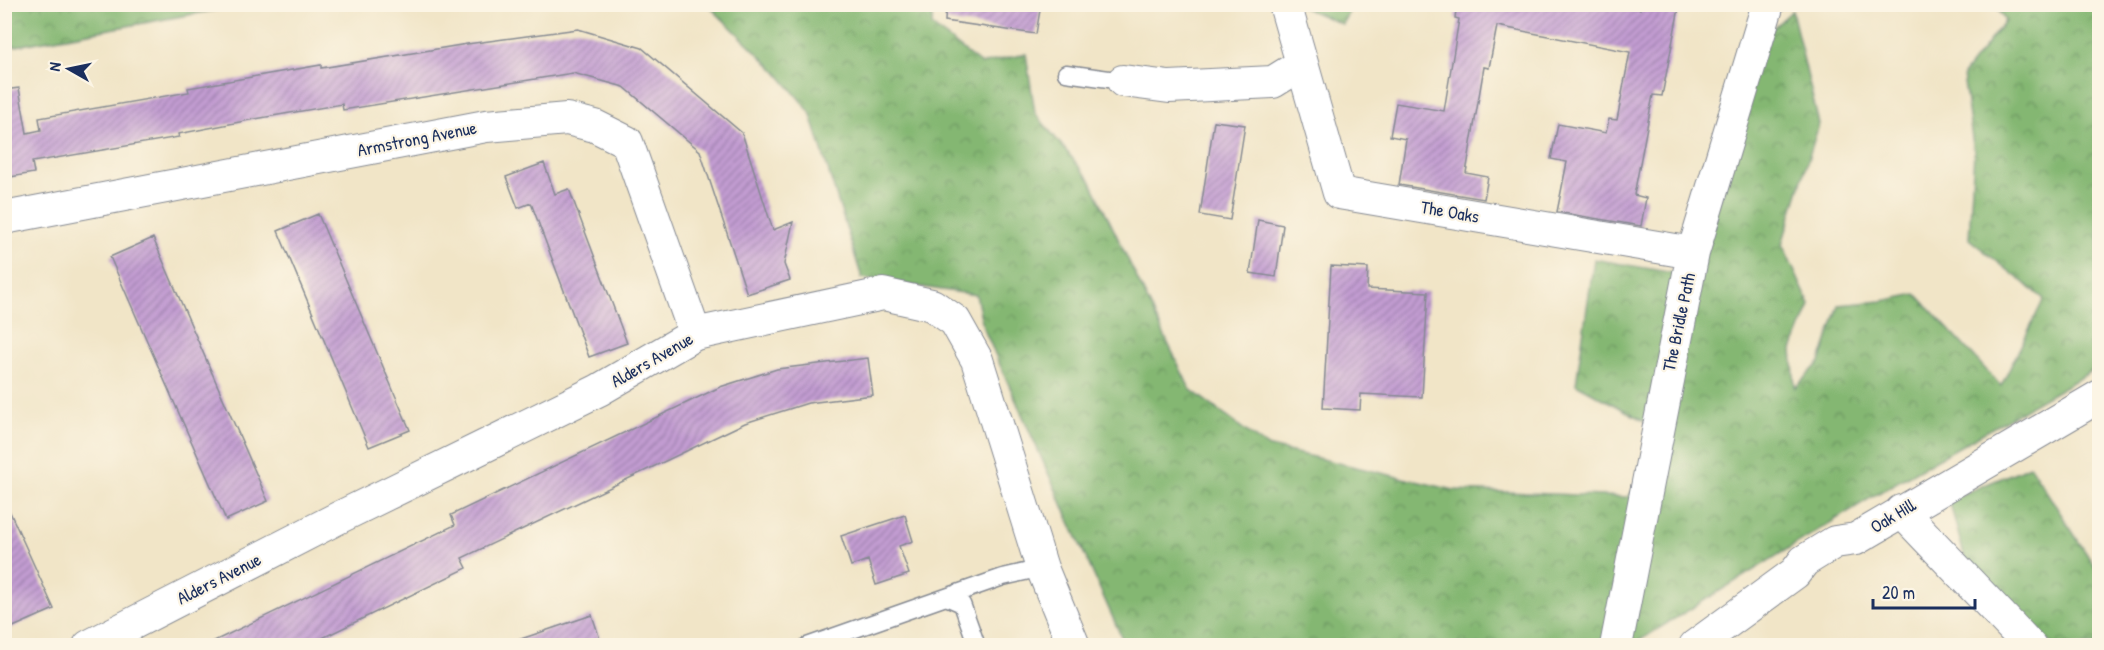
<svg xmlns="http://www.w3.org/2000/svg" width="2104" height="650" viewBox="0 0 2104 650" font-family="'Patrick Hand',sans-serif">
  <style>
    .forest { fill: url(#forest-crowns); stroke: #507368; stroke-width: 1.5 }
    .building { fill: url(#building-hatch) }
    .lines { fill: none; stroke-linecap: round; stroke-linejoin: round }
    .lane-casing { stroke: #868a92; stroke-width: 19 }
    .street-casing { stroke: #868a92; stroke-width: 34 }
    .lane { stroke: #fff; stroke-width: 16 }
    .street { stroke: #fff; stroke-width: 32 }
    .labels { text-anchor: middle; stroke-width: 4.5; stroke-linejoin: round; paint-order: stroke }
    .street-label { font-size: 18px; fill: #1b2f5e; stroke: #fcf5e5 }
  </style>
  <defs>
    <pattern id="forest-crowns" width="20" height="18" patternUnits="userSpaceOnUse" patternTransform="scale(1.5)"><rect width="20" height="18" fill="#84b772"/><path d="M2 6a3 3 0 1 1 6 0M12 15a3 3 0 1 1 6 0" fill="none" stroke="#6b9561"/></pattern>
    <pattern id="building-hatch" width="6" height="6" patternUnits="userSpaceOnUse" patternTransform="scale(1.5)"><rect width="6" height="6" fill="#c29cd1"/><path d="M-1 1l2-2M0 6l6-6M5 7l2-2" fill="none" stroke="#9d80ad"/></pattern>
  </defs>
  <rect width="100%" height="100%" fill="#fcf5e5"/>
  <filter id="ink" filterUnits="userSpaceOnUse"><feTurbulence type="fractalNoise" baseFrequency=".0167" numOctaves="2"/><feDisplacementMap in="SourceGraphic" scale="12" xChannelSelector="R" yChannelSelector="G"/><feConvolveMatrix kernelMatrix="1 2 1 2 8 2 1 2 1" color-interpolation-filters="sRGB"/></filter>
  <filter id="wash" filterUnits="userSpaceOnUse"><feTurbulence type="fractalNoise" baseFrequency=".008" numOctaves="4" result="noise"/><feDisplacementMap in="SourceGraphic" scale="24" xChannelSelector="R" yChannelSelector="G"/><feGaussianBlur stdDeviation="1.35" result="paint"/><feColorMatrix in="noise" values="0 0 0 0 0 0 0 0 0 0 0 0 0 0 0 0 0 1.4 0 .05"/><feComposite in="paint" operator="in"/></filter>
  <g filter="url(#wash)">
    <rect width="100%" height="100%" fill="#f1e5c7"/>
    <!-- forest -->
    <path class="forest" d="M5,4H243V5L5,48Z
      M708,5H933L932,26L981,64L1026,54L1035,113L1090,180L1190,389L1266,446L1454,490L1628,497L1674,437L1576,384L1594,259L1679,274L1746,52L1792,11L1819,124L1782,244L1810,305L1792,350L1795,388L1820,362L1839,305L1882,301L1916,294L2001,386L2044,299L1969,239L1974,152L1963,75L2005,21L1996,5H2099V367L1885,489L1632,645H1125L983,327L976,295L862,278L810,112L776,71Z
      M1297,5H1353L1342,24Z
      M2030,466L2099,573V645H2053L1966,562L1949,500Z"/>
    <g id="blocks">
      <!-- building -->
      <path class="building" d="M946,4H1041L1036,34L945,21Z
        M1457,4H1615L1640,9L1641,4H1659L1679,8L1662,96L1653,95L1634,195L1646,198L1641,226L1557,212L1567,162L1551,159L1558,124L1606,133L1609,119L1617,120L1630,52L1497,26L1489,68L1484,67L1466,173L1488,177L1484,199L1399,185L1406,139L1390,136L1396,103L1444,111L1459,19L1455,18Z
        M578,29L642,48L742,133L773,230L793,222L784,264L790,280L747,294L700,151L624,87L573,73L343,110L342,104L255,119L178,134L179,137L32,162L34,173L4,178V90L19,88L27,133L41,130L39,118L189,92L188,88L321,65V68L467,44Z
        M1214,121L1245,125L1230,220L1200,215Z
        M544,163L555,194L569,189L627,343L589,357L531,203L518,208L506,177Z
        M318,214L410,430L369,447L278,231Z
        M1258,220L1283,225L1276,277L1250,273Z
        M153,238L268,501L226,520L110,257Z
        M1331,266L1368,268L1367,289L1428,292L1422,397L1361,394L1360,410L1323,408Z
        M868,358L873,395L808,403L745,423L462,558L467,568L308,645H206L455,525L451,515L720,387L777,369Z
        M4,499L54,609L4,631Z
        M905,515L913,541L899,546L909,574L876,585L868,560L851,566L841,536Z
        M592,615L602,645H516L515,641Z"/>
    </g>
  </g>
  <g filter="url(#ink)">
    <use href="#blocks" fill-opacity="0" stroke="#868a92" stroke-width="1.5"/>
    <g class="lines">
      <defs>
        <path id="lane" d="M1066,73L1123,81
          M946,597L1003,577L1042,568
          M807,646L946,597L962,604L977,646"/>
        <path id="street" d="M1285,4L1339,193L1693,253
          M1123,81L1169,87L1273,82L1302,64
          M4,218L486,126L567,119L595,126L627,142L695,334
          M1901,511L2030,646
          M89,646L338,518L599,390L695,334L883,294L932,305L955,321L977,360L1042,568L1074,646
          M1616,646L1693,253L1768,4
          M1695,646L1795,573L1804,561L1835,542L1856,539L2100,396"/>
      </defs>
      <!-- lane casing -->
      <use href="#lane" class="lane-casing"/>
      <!-- street casing -->
      <use href="#street" class="street-casing"/>
      <!-- lane -->
      <use href="#lane" class="lane"/>
      <!-- street -->
      <use href="#street" class="street"/>
    </g>
  </g>
  <g class="labels">
    <!-- street labels -->
    <g class="street-label">
      <text transform="translate(417 139) rotate(-11)" y="6">Armstrong Avenue</text>
      <text transform="translate(1450 212) rotate(10)" y="6">The Oaks</text>
      <text transform="translate(1679 322) rotate(-78)" y="6">The Bridle Path</text>
      <text transform="translate(652 360) rotate(-30)" y="6">Alders Avenue</text>
      <text transform="translate(1893 516) rotate(-31)" y="6">Oak Hill</text>
      <text transform="translate(219 579) rotate(-27)" y="6">Alders Avenue</text>
    </g>
  </g>
  <!-- margin -->
  <rect width="2104" height="650" fill="none" stroke="#fcf5e5" stroke-width="24"/>
  <!-- north arrow -->
  <g transform="translate(69 69) rotate(279)" stroke="#fcf5e5" stroke-width="4.5" paint-order="stroke">
  <path d="M0-4.5L10 22L0 15L-10 22Z" fill="#1b2f5e"/>
  <text y="-9" font-size="16" font-weight="bold" text-anchor="middle" fill="#1b2f5e">N</text>
  </g>
  <!-- scale -->
  <path d="M1873 599v9h102v-9" fill="none" stroke="#1b2f5e" stroke-width="3"/>
  <text x="1882" y="599" font-size="18" fill="#1b2f5e" stroke="#fcf5e5" stroke-width="4.5" paint-order="stroke">20 m</text>
</svg>
